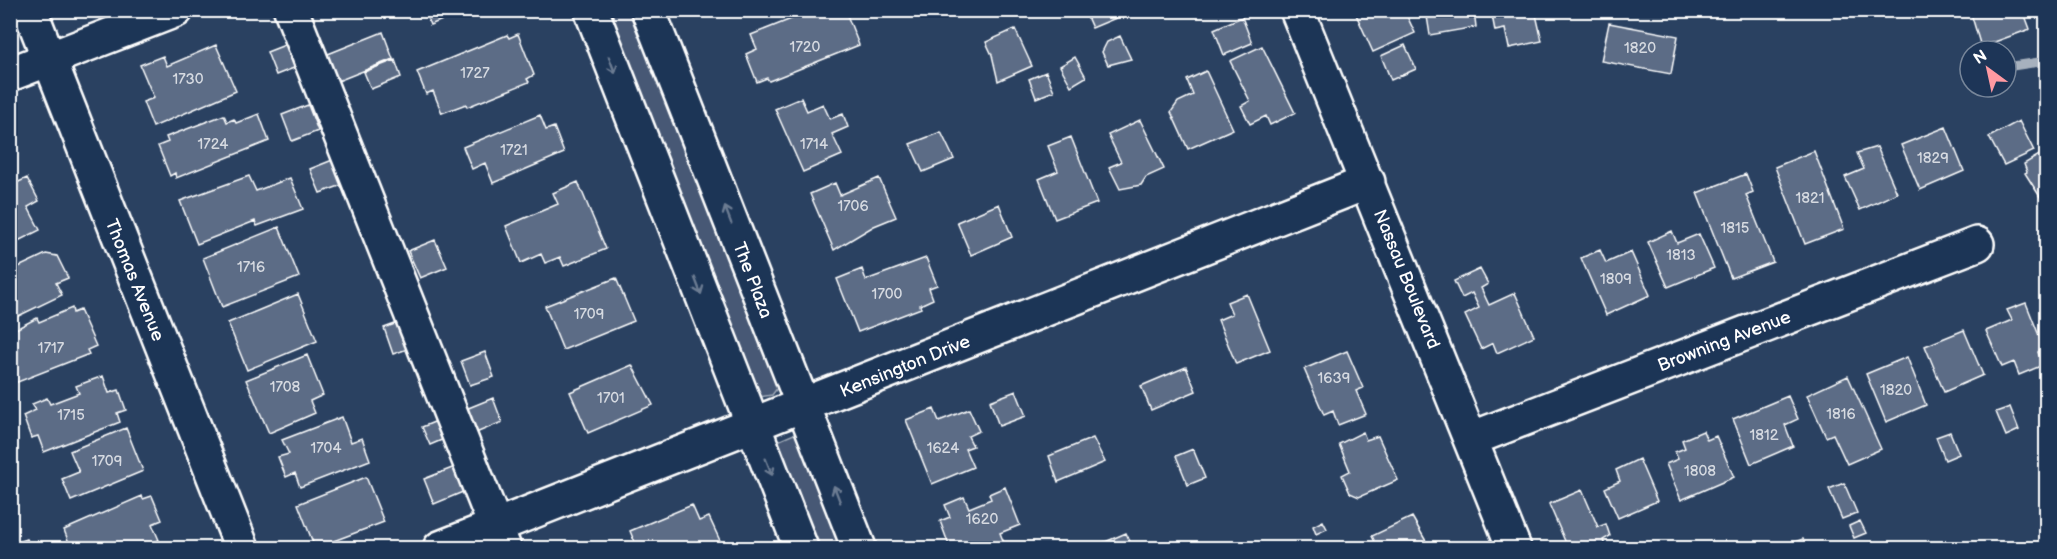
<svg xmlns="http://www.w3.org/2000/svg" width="2057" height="559" viewBox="0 0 2057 559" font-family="'Balsamiq Sans',sans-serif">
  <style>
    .green { fill: #465975; stroke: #a2acba; stroke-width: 1.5 }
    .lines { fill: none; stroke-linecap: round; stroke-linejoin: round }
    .stream { stroke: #a7b1be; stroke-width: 9 }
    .building { fill: #5b6c86; stroke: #fff; stroke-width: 1.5 }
    .minor-casing { stroke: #fff; stroke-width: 38 }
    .major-casing { stroke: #fff; stroke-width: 38 }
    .minor { stroke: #1d3557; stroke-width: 33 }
    .major { stroke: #1d3557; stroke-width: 33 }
    .oneway { stroke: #6c7c92 }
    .labels { text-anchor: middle; stroke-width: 4.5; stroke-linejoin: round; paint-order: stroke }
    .number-label { font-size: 15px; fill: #d6dae1 }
    .street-label { font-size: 18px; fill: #fff; stroke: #1d3557 }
  </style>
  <rect width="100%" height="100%" fill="#2a4161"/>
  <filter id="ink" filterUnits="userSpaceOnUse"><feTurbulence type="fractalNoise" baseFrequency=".0167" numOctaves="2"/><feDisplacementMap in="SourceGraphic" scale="12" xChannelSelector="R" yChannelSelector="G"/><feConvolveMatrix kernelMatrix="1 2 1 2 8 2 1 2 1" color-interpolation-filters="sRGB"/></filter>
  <g filter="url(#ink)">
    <!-- green -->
    <path class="green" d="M600,11H638L781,383L772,395L759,397Z
      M794,434L800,435L848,548H811L776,446L780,440Z"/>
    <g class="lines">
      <!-- stream -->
      <path class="stream" d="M2006,67L2046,61"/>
    </g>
    <!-- building -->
    <path class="building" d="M424,10H467L430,25Z
      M814,10H845L859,45L769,81L767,78L757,82L746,54L757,49L751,35Z
      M1084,10H1135L1092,28Z
      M1354,10H1404L1415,33L1373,52Z
      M1426,10H1474L1476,27L1430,35Z
      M1491,10H1535L1542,41L1509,48L1505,29L1495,31Z
      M1970,10H2023L2030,29L1981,47Z
      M1242,17L1252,43L1224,55L1214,29Z
      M1609,23L1678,36L1671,74L1601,61Z
      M1015,29L1032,66L998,81L992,55L986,42Z
      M383,32L393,59L333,83L323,56Z
      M518,34L534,75L527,79L529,82L467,107L466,104L442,113L433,91L426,94L417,72L507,35L509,38Z
      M1120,36L1131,59L1108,65L1102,52L1107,42Z
      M295,41L304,64L276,75L267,52Z
      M216,45L236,91L153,127L143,102L154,98L140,65L163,56L167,66Z
      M1405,45L1416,69L1391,80L1381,56Z
      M1262,46L1295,113L1270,125L1266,116L1250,124L1241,106L1250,101L1230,61Z
      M1075,57L1086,77L1071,86L1060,66Z
      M395,60L401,77L371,89L364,72Z
      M1206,71L1233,129L1188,149L1171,112L1178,102L1193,95L1187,80Z
      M1046,72L1054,91L1036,98L1029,79Z
      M801,98L807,111L823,104L830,119L843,114L848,127L832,134L842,155L803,172L775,109Z
      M308,105L318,131L292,141L282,115Z
      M259,114L269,141L176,178L175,173L170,176L158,146L168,142L166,137L224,115L227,122L234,119L236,123Z
      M540,115L546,130L554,127L564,153L493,183L485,163L472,169L463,147Z
      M1140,120L1164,169L1146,177L1141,185L1120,189L1109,167L1121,162L1108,135Z
      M2019,121L2034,151L2004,165L1989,137Z
      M1946,127L1964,171L1920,190L1901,145Z
      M941,132L954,159L923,172L910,144Z
      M1071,137L1097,203L1055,219L1039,179L1058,171L1048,146Z
      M1877,147L1897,193L1860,210L1845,177L1864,169L1857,153Z
      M1814,151L1844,229L1805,244L1775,167Z
      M2046,151V201L2044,203L2025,173L2027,172L2024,164Z
      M335,159L345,184L320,193L310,169Z
      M1746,174L1753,192L1746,195L1773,262L1731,278L1697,193Z
      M249,176L256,191L290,178L303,209L257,226L255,221L197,244L180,201Z
      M27,178L39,201L28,207L40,230L10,245V186Z
      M879,178L896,217L874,226L834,250L810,194L835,183L840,195Z
      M578,182L606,249L564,266L560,257L545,263L541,254L521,263L506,226L558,204L553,193Z
      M999,204L1012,237L971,255L957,222Z
      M279,227L299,277L222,307L203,258Z
      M1672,231L1677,243L1699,234L1714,268L1668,287L1648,242Z
      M435,240L447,267L420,278L408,251Z
      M1600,250L1606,263L1631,252L1650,295L1606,315L1581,258Z
      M46,254L57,256L68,278L56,283L62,295L10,320V271Z
      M926,258L937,285L929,288L933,299L920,305L921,308L858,332L837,279L862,269L866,280Z
      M1480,269L1488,284L1481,288L1489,305L1515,293L1534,336L1497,353L1493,343L1481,349L1465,315L1479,308L1472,293L1462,298L1454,281Z
      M616,278L634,321L563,350L545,306Z
      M298,294L317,341L247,370L228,323Z
      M1247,294L1270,350L1236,364L1218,320L1232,314L1227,302Z
      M2026,303L2044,348L2038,352L2043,365L2019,375L2014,362L2002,367L1986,331L2012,320L2007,310Z
      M72,308L73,313L80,310L96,346L87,350L89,354L10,385V332L37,318L39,322Z
      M406,320L416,346L393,354L384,328Z
      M1964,330L1983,375L1944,392L1925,346Z
      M1347,351L1363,388L1356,391L1366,414L1338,425L1333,411L1324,415L1304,369Z
      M485,352L494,377L470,385L461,361Z
      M307,355L323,395L310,401L315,413L269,433L246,380Z
      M1907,357L1926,405L1886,422L1866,374Z
      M632,365L653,405L588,433L570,392Z
      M1186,367L1196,391L1151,410L1141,386Z
      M103,376L109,393L119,390L126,410L117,413L120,422L44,452L38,436L31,438L23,416L36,410L32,404L47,398L50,404L79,393L76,386Z
      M1848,376L1881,449L1847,464L1833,434L1826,437L1807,395Z
      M1016,391L1026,416L999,426L990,401Z
      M1788,396L1798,419L1785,425L1793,446L1751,464L1733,419Z
      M493,398L502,422L476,433L466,409Z
      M2010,407L2019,430L2006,436L1996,412Z
      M934,409L939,421L969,409L979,431L968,436L973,446L965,449L973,467L932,484L906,420Z
      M342,417L351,442L362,438L370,460L300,487L295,473L286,477L278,457L289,454L282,440Z
      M444,418L451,436L430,445L422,427Z
      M126,428L143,471L71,501L62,479L79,472L70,451Z
      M1703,431L1707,440L1716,436L1734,477L1681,500L1666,464L1678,459L1675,452L1685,448L1682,440Z
      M1363,432L1366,440L1378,436L1398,480L1359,497L1350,493L1342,475L1350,471L1339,444Z
      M1950,432L1959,454L1945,460L1936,437Z
      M1093,438L1105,462L1058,482L1049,456Z
      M1193,449L1205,478L1188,485L1176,456Z
      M1639,459L1657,501L1618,518L1605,488L1620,481L1616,470Z
      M460,465L470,489L434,504L424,479Z
      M366,477L384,522L315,548L298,504Z
      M1844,483L1857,513L1842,519L1829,489Z
      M1005,487L1020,525L1000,533L1006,548H950L940,521L950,517L945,505L964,497L969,508L991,499L989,494Z
      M1582,490L1598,527L1606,524L1610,536L1603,540L1606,548H1568L1549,504Z
      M142,496L143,499L152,496L162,520L152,524L159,540L138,548H71L64,530Z
      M692,505L699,521L709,517L722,545L713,548H637L630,531Z
      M1412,517L1430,548H1378L1372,536Z
      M1323,521L1327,529L1316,534L1313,526Z
      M1860,521L1866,533L1854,538L1849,526Z
      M1126,533L1133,548H1105L1103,543Z
      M27,539L31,548H10V545Z
      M1803,539L1807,548H1782L1781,547Z
      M1837,545L1850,546V548H1836Z"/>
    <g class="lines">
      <defs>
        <path id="minor" d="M30,10L242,548
          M291,10L504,548
          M1297,10L1514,548
          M10,74L176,10
          M1471,439L1977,244
          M440,548L1368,182"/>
        <path id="major" d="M591,10L801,548
          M648,10L859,548"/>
      </defs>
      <!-- minor casing -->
      <use href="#minor" class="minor-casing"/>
      <!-- major casing -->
      <use href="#major" class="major-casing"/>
      <!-- minor -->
      <use href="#minor" class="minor"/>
      <!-- major -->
      <use href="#major" class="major"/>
    </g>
    <!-- one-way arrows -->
    <defs><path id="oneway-shaft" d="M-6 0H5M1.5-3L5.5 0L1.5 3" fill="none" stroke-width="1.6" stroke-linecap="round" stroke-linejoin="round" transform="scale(1.5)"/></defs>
    <g class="oneway">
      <use href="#oneway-shaft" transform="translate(612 65) rotate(69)"/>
      <use href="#oneway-shaft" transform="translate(728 215) rotate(-111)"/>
      <use href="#oneway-shaft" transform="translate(698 286) rotate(69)"/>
      <use href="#oneway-shaft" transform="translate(769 467) rotate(68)"/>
      <use href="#oneway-shaft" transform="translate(837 494) rotate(-111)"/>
    </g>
  </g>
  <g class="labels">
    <!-- number labels -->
    <g class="number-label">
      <text x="805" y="52">1720</text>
      <text x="1640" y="53">1820</text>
      <text x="475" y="78">1727</text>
      <text x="188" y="84">1730</text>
      <text x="213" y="149">1724</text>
      <text x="814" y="149">1714</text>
      <text x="514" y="155">1721</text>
      <text x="1933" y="163">1829</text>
      <text x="1810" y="203">1821</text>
      <text x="853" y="211">1706</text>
      <text x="1735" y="233">1815</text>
      <text x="1681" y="260">1813</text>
      <text x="251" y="272">1716</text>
      <text x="1616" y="284">1809</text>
      <text x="887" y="299">1700</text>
      <text x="589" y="319">1709</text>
      <text x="51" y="353">1717</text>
      <text x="1334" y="383">1639</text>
      <text x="285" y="392">1708</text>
      <text x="1896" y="395">1820</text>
      <text x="611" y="403">1701</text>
      <text x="1841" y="419">1816</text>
      <text x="71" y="420">1715</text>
      <text x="1764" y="440">1812</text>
      <text x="326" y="453">1704</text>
      <text x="943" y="453">1624</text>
      <text x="107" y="466">1709</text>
      <text x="1700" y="476">1808</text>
      <text x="982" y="524">1620</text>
    </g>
    <!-- street labels -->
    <g class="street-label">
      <text transform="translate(1407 279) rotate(68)" y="6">Nassau Boulevard</text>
      <text transform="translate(135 280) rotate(68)" y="6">Thomas Avenue</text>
      <text transform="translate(753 280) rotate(69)" y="6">The Plaza</text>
      <text transform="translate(1724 341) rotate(-21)" y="6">Browning Avenue</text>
      <text transform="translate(905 366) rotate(-22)" y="6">Kensington Drive</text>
    </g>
  </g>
  <!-- margin -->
  <rect width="2057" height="559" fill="none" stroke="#1d3557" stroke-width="36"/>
  <rect x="18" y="18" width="2021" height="523" fill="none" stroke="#fff" stroke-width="2" filter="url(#ink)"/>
  <!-- north arrow -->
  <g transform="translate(1988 69) rotate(327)"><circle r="28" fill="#1d3557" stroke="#77869a" stroke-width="1.5"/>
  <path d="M0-4.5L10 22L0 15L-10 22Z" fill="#ff9aa2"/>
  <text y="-9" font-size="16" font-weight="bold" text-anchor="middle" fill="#ffffff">N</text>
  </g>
</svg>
